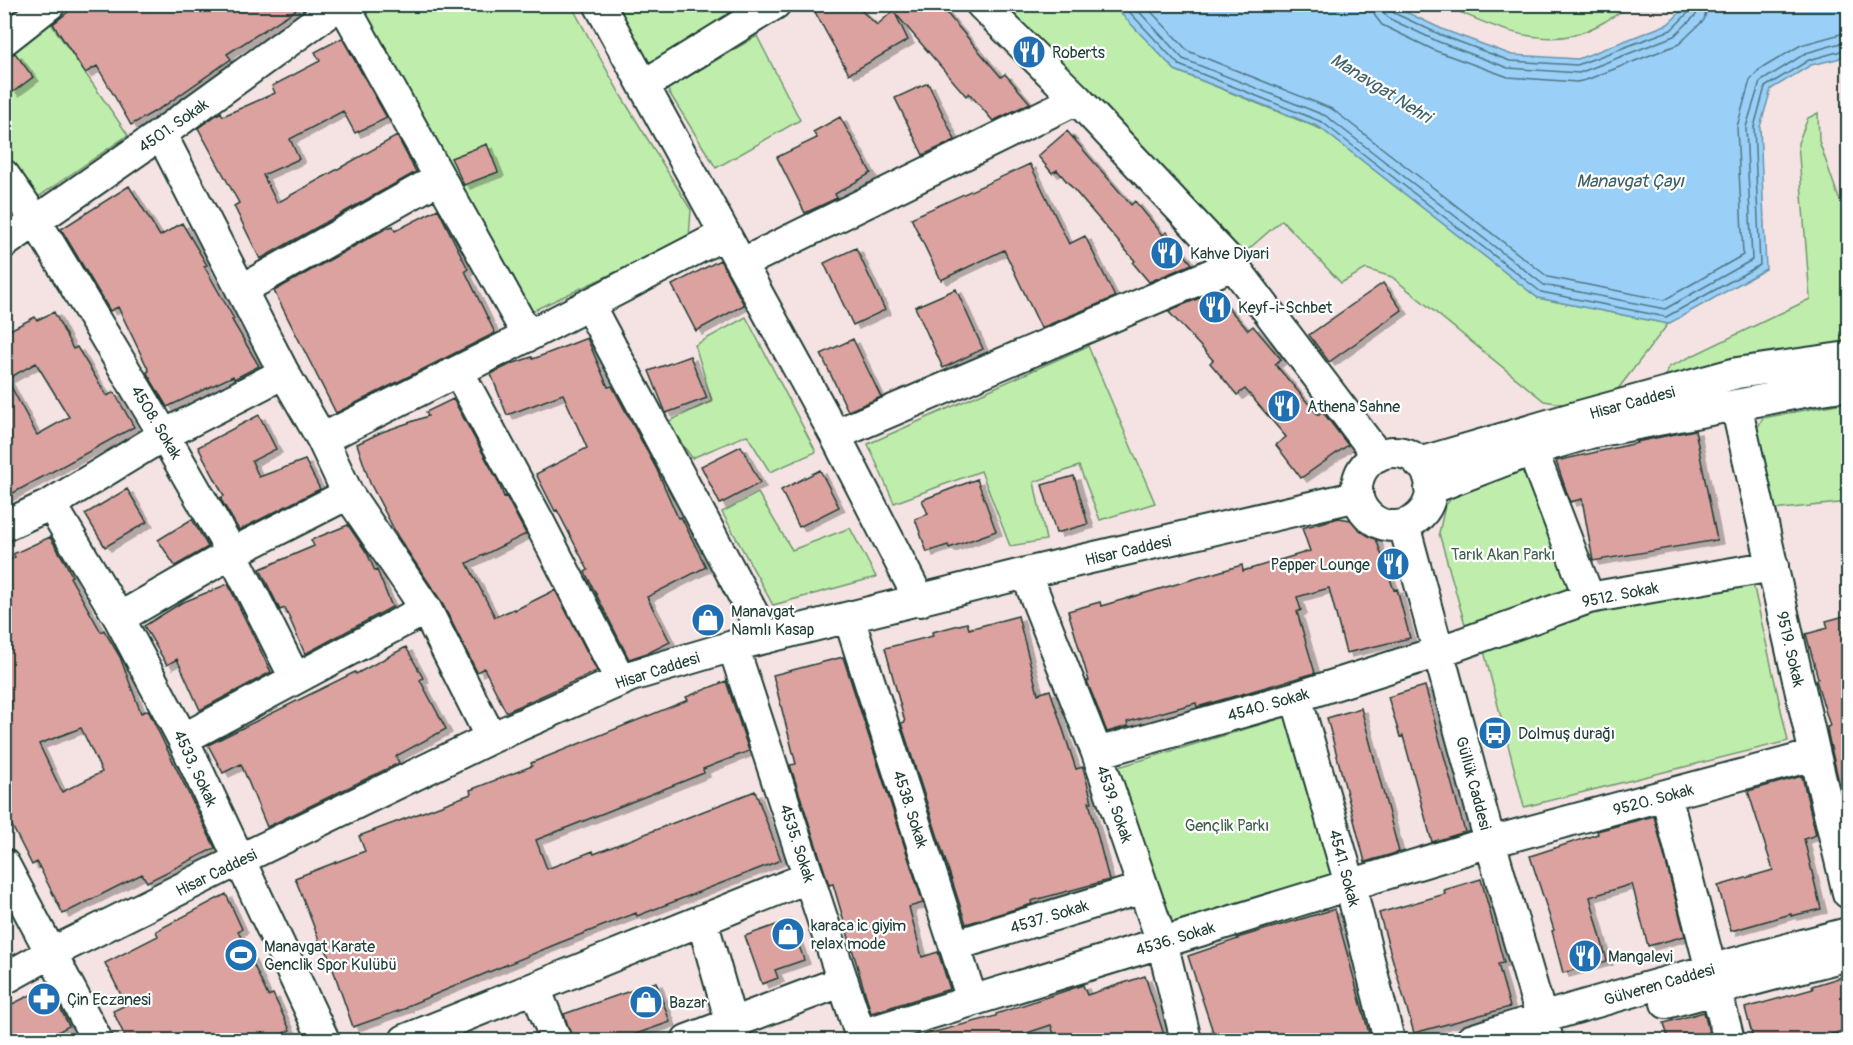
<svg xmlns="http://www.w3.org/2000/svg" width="1853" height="1045" viewBox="0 0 1853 1045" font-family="Pangolin,sans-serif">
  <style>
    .green { fill: #bfeeac; stroke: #6f9670; stroke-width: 1.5 }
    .water { fill: #9acff8; stroke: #6995aa; stroke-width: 1.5 }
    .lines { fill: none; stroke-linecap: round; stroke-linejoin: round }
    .shore { stroke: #507782; stroke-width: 1.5 }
    .building { fill: #dca2a0; stroke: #1f3d34; stroke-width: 1.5; fill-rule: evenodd; filter: url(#shadow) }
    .minor-casing { stroke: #1f3d34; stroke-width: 34 }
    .minor { stroke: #fff; stroke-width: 30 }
    .labels { text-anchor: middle; stroke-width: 4.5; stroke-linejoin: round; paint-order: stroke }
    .poi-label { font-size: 16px; fill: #1f3d34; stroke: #fff; text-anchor: start }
    .street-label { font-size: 16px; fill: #1f3d34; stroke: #fff }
    .park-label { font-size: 16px; fill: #3f604c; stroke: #fff }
    .water-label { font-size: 18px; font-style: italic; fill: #3e6265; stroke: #fff }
  </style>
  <defs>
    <filter id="shadow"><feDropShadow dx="6" dy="4" stdDeviation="0" flood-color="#0004"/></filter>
  </defs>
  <rect width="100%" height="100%" fill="#f4e3e2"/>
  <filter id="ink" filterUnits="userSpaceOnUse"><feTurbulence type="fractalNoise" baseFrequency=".0167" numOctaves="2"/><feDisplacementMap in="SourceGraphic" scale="12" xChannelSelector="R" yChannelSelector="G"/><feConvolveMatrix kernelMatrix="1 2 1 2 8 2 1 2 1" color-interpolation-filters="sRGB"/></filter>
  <g filter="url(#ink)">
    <!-- green -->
    <path class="green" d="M378,5H571L620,94L691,210L689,238L530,312L361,15Z
      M615,5H747L648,65Z
      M1002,5H1113L1175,70L1323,130L1538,298L1668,324L1614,394L1563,404L1544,401L1392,277L1366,269L1341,283L1282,220L1243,254Z
      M1444,5H1631C1613,17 1595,29 1574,35C1530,46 1482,22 1444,5Z
      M50,22L128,135L35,199L5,155L4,53Z
      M757,36L800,120L716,168L667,89Z
      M1818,113L1819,141L1839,199L1848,210V347L1661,389L1669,367L1810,299L1798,143L1808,118Z
      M746,317L816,452L770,472L747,435L692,458L667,422L712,401L695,345Z
      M1088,346L1155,503L1100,520L1079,466L1034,482L1046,540L1010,546L981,471L894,503L868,444Z
      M1848,402V502L1773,510L1756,430L1763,418Z
      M1524,461L1578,591L1466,628L1439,533L1445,506L1464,483Z
      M758,493L792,550L850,528L876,577L773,605L722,512Z
      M1752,579L1788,741L1524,807L1484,651L1595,613Z
      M1292,715L1343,882L1162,936L1112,769Z"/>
    <!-- water -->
    <path class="water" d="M1113,5H1391L1444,30L1512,55L1578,59L1668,24L1688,5H1848V54L1837,59L1811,65L1771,89L1760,127L1766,269L1668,324L1538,298L1319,127L1175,70Z"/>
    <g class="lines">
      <!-- shore -->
      <path class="shore" d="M1122,4L1179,65L1322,122L1541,292L1666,317L1760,265L1754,127L1765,87L1809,60L1848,49
        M1132,4L1183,59L1326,116L1544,285L1665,309L1752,260L1746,127L1760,82L1806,53L1848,41
        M1144,4L1188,51L1332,109L1548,277L1664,300L1743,255L1737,127L1750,80L1759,70L1801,45L1848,32
        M1373,4L1375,16L1382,25L1436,51L1508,77L1577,82L1586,80L1679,44L1704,20L1708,4
        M1382,4L1384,13L1390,19L1439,42L1508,68L1579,73L1674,36L1696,15L1699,4
        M1390,4L1394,13L1441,35L1510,61L1577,65L1671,30L1690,11L1692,4"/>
    </g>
    <!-- building -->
    <path class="building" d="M78,4H305L227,54L231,59L164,106L131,125L97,66L85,73L53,24Z
      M828,4H854L877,25L893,11L888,4H939L1001,77L1005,74L1030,103L993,121L969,93L966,96L895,13L908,40L849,74L815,12Z
      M342,38L387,118L355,133L343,111L290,139L299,159L263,175L277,203L397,136L416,172L260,259L234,206L239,203L198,128L221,112L223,116L275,93L272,86L320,61L315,52Z
      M15,53L33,77L13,92L4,81V58Z
      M928,83L955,140L923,155L895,98Z
      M840,117L871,173L835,194L837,198L805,213L777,157L817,138L813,132Z
      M1067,131L1131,205L1135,201L1163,235L1167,232L1192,264L1149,282L1133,263L1135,261L1057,170L1052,173L1038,156Z
      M487,144L498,172L464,185L451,158Z
      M1030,164L1069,244L1085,236L1115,297L1041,328L1004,250L941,280L911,218Z
      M129,186L160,236L182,223L207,265L204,266L234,319L232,320L259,366L234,379L233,376L167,407L148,375L147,372L149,371L118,307L110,311L61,229Z
      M438,209L468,269L465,271L495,333L336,413L274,291L385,229L393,226L395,231Z
      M856,248L885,310L853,325L824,263Z
      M720,260L744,305L696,331L672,285Z
      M1383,283L1402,310L1329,362L1309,335Z
      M956,289L983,349L943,368L915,307Z
      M1214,292L1248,330L1253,326L1281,359L1275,364L1318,415L1322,411L1348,445L1301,478L1276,445L1286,437L1245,389L1237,395L1210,363L1213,360L1168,311Z
      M54,312L73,349L77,347L107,396L114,392L134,427L4,498V333L35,317L37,320ZM36,363L69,417L37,435L7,379Z
      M587,338L608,387L612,386L657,470L678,518L681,517L706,567L647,597L670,642L650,652L629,659L585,572L588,570L557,510L555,511L536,474L587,448L563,394L507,415L491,374L511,364L532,357L533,359Z
      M853,339L881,397L848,411L821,354Z
      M690,356L707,398L666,413L649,371Z
      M453,399L498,481L504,497L506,496L526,534L467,563L495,617L514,609L515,610L555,590L597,671L506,712L484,668L477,672L441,601L398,537L370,483L357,444L382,432L428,416L426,412Z
      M259,415L276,449L252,461L259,477L305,460L320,489L239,530L220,498L224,496L198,447Z
      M1695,430L1717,540L1593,561L1582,499L1570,502L1556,461L1637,443L1636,442Z
      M741,446L760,483L720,504L701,466Z
      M820,470L839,507L799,527L781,490Z
      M1074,476L1088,524L1056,533L1042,485Z
      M977,479L996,531L949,548L948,545L927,552L915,519L928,514L922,500Z
      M127,489L147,522L105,547L85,514Z
      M1339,518L1357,521L1374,533L1394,590L1397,589L1410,638L1346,653L1329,588L1297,597L1301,610L1297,612L1315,673L1197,707L1196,703L1127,722L1128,726L1107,732L1087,681H1089L1068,611L1100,602L1101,606L1242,565L1243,571L1310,551L1302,528Z
      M192,519L208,547L175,566L158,540Z
      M348,525L367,553L375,571L377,570L392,607L305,654L285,608L280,610L260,569L314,546L311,540Z
      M50,537L65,562L72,576L70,577L101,632L104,630L120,657L141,713L148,710L215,848L147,882L142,874L63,914L37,862L32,865L4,810V563L15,557L13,554ZM81,728L102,772L62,792L39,744Z
      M228,584L271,672L200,710L177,659L167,665L144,626L181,603Z
      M1848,615V821L1828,735L1827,727L1830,726L1816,680L1818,678L1806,634L1828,628L1826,621Z
      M1018,616L1038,694L1050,690L1076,769L1083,767L1092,802H1089L1109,880L1031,901L1032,904L966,924L901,723L905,722L885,648L933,636L932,632L967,623L969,629Z
      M406,647L423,678L420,680L446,729L396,756L399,763L267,827L241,764L223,773L208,745L355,672L356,674Z
      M843,657L923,903L909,907L922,957L938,952L950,989L871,1013L833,884L829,885L790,765L796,764L773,675Z
      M726,681L749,751L703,769L704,773L536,840L547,869L593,851L594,854L755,791L781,860L637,916L636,913L559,943L407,1006V1008L353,1027L326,949L323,950L295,878L365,851L359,836L471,794L470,790L532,766L531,763L688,700L686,697Z
      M1425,686L1465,832L1432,842L1403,736L1400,737L1388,697Z
      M1361,708L1399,852L1365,862L1327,718Z
      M1802,776L1816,835L1804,839L1821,909L1791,916V914L1731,931L1718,886L1773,870L1748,791Z
      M1654,816L1685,936L1648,946L1632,884L1590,897L1607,961L1563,973L1552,931L1554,930L1530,856L1598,834L1597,831Z
      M1481,879L1504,963L1498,964L1510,1007L1414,1033L1379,913L1445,894L1444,890Z
      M226,894L242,929L238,931L268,996L273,994L290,1030L268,1041H127L113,1011L126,1005L105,963L158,936L156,931Z
      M1335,909L1370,1037L1357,1041H1216L1188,956L1238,939L1237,938Z
      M790,920L804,960L775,970L778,978L762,984L745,936Z
      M1848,975V1029L1812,1041H1754L1745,1008L1813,989L1812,986Z
      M1145,976L1166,1041H1056L1051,1025L1003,1041H924L923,1035L996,1016V1014L1083,985L1087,995Z
      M656,982L670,1022L616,1041H573L564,1014Z
      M49,986L69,1026L41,1041H4V1008Z
      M1704,1012L1711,1041H1669L1664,1023Z"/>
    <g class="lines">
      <defs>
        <path id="minor" d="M343,4L528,336
          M599,4L835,435L920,601
          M981,4L1077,99L1233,265L1378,456
          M4,40L50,4
          M644,85L775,4
          M161,134L284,373L322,439L348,494L426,609L491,738
          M4,175L36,221L164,435L232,553L295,678
          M4,243L161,134L340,4
          M741,264L1077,99
          M241,290L440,178
          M589,305L766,638
          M458,371L537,518L621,681
          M1736,405L1815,755L1848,893
          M835,435L1233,265
          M322,439L528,336L725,234
          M1532,450L1589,598
          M1357 489a37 37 0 1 1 74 0a37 37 0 1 1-74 0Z
          M1419,463L1569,419L1737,373L1848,357
          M1430,489L1532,450L1590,433L1809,391L1848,385
          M51,504L119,618L183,739L324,1040
          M1404,525L1490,842L1548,1040
          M4,526L51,504L164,435L284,373
          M1026,573L1097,753L1162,942L1186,1040
          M119,618L232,553L348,494
          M849,618L972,1000
          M733,646L862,1040
          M1296,697L1350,884L1389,1040
          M183,739L426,609
          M1097,753L1296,697L1438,652L1589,598L1773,566
          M1666,795L1729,1040
          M4,864L97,1040
          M702,920L736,1040
          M956,945L1143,888
          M4,979L51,953L239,860L491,738L631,676L733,646L1026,573L1358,496
          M535,988L556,1040
          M1666,1003L1848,955
          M860,1035L1490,842L1815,755
          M405,1040L809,877
          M687,1040L843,981
          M1471,1040C1596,1000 1722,966 1848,933"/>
      </defs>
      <!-- minor casing -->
      <use href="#minor" class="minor-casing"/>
      <!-- minor -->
      <use href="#minor" class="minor"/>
    </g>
  </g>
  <!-- icons -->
  <defs>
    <symbol id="restaurant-disc" viewBox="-11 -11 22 22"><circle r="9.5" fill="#1f6fb2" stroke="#fff"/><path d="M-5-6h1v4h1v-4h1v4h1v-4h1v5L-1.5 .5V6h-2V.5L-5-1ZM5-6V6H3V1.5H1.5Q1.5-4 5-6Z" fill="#fff"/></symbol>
    <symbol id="shop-disc" viewBox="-11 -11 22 22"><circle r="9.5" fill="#1f6fb2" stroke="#fff"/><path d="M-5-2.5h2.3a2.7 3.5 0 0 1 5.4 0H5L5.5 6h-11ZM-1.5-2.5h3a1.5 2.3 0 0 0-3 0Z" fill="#fff"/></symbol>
    <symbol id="bus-disc" viewBox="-11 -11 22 22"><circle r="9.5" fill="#1f6fb2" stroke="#fff"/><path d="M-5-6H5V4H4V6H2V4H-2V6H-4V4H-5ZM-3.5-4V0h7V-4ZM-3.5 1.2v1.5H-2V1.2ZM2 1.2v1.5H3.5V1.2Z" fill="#fff"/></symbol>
    <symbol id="stadium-disc" viewBox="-11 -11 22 22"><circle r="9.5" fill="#1f6fb2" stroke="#fff"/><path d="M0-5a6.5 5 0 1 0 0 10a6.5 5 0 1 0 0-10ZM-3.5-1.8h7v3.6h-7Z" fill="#fff"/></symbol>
    <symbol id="pharmacy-disc" viewBox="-11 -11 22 22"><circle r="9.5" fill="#1f6fb2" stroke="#fff"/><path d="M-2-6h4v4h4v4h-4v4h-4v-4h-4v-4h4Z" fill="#fff"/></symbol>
  </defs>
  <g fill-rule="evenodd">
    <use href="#restaurant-disc" x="1010" y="33" width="38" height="38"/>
    <use href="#restaurant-disc" x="1148" y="234" width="38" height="38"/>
    <use href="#restaurant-disc" x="1196" y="288" width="38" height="38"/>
    <use href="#restaurant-disc" x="1265" y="387" width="38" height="38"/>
    <use href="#restaurant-disc" x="1374" y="545" width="38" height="38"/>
    <use href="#shop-disc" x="689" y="601" width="38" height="38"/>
    <use href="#bus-disc" x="1476" y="714" width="38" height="38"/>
    <use href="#shop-disc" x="769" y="915" width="38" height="38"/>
    <use href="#stadium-disc" x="222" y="936" width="38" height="38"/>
    <use href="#restaurant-disc" x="1566" y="937" width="38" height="38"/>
    <use href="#pharmacy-disc" x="25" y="980" width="38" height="38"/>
    <use href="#shop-disc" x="627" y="983" width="38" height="38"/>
  </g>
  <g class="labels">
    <!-- poi labels -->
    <g class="poi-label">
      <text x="1052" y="58">Roberts</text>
      <text x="1190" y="259">Kahve Diyari</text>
      <text x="1238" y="313">Keyf-i-Schbet</text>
      <text x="1307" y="412">Athena Sahne</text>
      <text x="1370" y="570" text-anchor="end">Pepper Lounge</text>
      <text x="731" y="617">Manavgat<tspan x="731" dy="18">Namlı Kasap</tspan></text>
      <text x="1518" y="739">Dolmuş durağı</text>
      <text x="811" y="931">karaca ic giyim<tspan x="811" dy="18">relax mode</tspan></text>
      <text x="264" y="952">Manavgat Karate<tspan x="264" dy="18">Genclik Spor Kulübü</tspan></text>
      <text x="1608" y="962">Mangalevi</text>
      <text x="67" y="1005">Çin Eczanesi</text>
      <text x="669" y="1008">Bazar</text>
    </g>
    <!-- street labels -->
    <g class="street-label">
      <text transform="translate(173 125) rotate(-35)" y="6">4501. Sokak</text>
      <text transform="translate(1632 402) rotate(-15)" y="6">Hisar Caddesi</text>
      <text transform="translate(157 422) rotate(59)" y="6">4508. Sokak</text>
      <text transform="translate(1128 550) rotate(-13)" y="6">Hisar Caddesi</text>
      <text transform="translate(1620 594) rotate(-11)" y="6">9512. Sokak</text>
      <text transform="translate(1791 649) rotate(77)" y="6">9519. Sokak</text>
      <text transform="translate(657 670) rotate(-18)" y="6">Hisar Caddesi</text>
      <text transform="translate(1268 704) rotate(-16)" y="6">4540. Sokak</text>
      <text transform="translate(196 768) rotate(65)" y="6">4533, Sokak</text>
      <text transform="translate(1474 783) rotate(75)" y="6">Güllük Caddesi</text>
      <text transform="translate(1653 799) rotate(-15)" y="6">9520. Sokak</text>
      <text transform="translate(1115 804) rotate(71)" y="6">4539. Sokak</text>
      <text transform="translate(911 809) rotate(72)" y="6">4538. Sokak</text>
      <text transform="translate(798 843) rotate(72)" y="6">4535. Sokak</text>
      <text transform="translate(1345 868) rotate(75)" y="6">4541. Sokak</text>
      <text transform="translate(216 872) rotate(-26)" y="6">Hisar Caddesi</text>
      <text transform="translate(1049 916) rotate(-17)" y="6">4537. Sokak</text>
      <text transform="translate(1175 938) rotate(-17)" y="6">4536. Sokak</text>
      <text transform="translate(1659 984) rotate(-16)" y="6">Gülveren Caddesi</text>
    </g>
    <!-- park labels -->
    <g class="park-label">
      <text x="1503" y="560">Tarık Akan Parkı</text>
      <text x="1227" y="831">Gençlik Parkı</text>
    </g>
    <!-- water labels -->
    <g class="water-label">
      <text transform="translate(1381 88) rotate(32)" y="6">Manavgat Nehri</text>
      <text x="1630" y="187">Manavgat Çayı</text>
    </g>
  </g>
  <!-- margin -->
  <rect width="1853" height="1045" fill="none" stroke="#fff" stroke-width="24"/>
  <rect x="12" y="12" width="1829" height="1021" fill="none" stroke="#1f3d34" stroke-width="2" filter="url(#ink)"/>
</svg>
